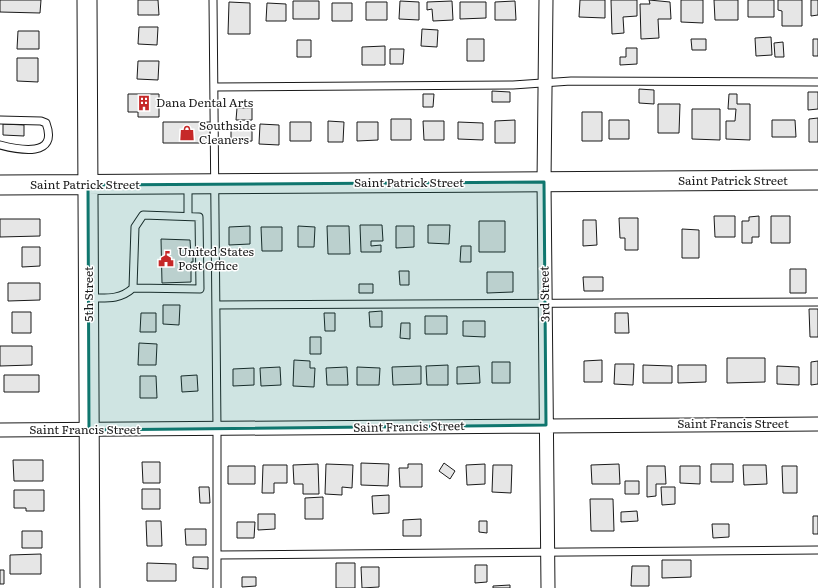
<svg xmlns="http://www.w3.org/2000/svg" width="818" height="588" viewBox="0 0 818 588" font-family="Literata,serif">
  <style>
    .building { fill: #e6e6e6; stroke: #1a1a1a }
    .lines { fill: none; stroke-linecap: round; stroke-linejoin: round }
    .service-casing { stroke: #1a1a1a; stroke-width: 9 }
    .minor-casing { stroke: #1a1a1a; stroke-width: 15 }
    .secondary-casing { stroke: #1a1a1a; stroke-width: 21 }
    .service { stroke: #fff; stroke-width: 7 }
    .minor { stroke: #fff; stroke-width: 13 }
    .secondary { stroke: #fff; stroke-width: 19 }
    .marked { fill: #0f766e; fill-opacity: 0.2; stroke: #0f766e; stroke-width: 3; stroke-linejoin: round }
    .labels { text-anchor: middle; stroke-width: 3; stroke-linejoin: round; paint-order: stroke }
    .poi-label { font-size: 12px; fill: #1a1a1a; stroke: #fff; text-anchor: start }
    .street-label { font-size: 12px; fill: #1a1a1a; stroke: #fff }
  </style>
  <rect width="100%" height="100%" fill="#fff"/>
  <!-- building -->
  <path class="building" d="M0,0H41L40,13L0,12Z
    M138,0H158L159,15H138Z
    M580,0H605V18L579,17Z
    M611,0H637V16L623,17L624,33L612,34Z
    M649,0L670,2L671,19H658L659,38L641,39L640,4H650Z
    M681,0H703V23L681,22Z
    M714,0H738V20H715Z
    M748,0H774V17H748Z
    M778,0H802V26H782V11L778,10Z
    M811,0H818V15L811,16Z
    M293,1H319V19H293Z
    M400,1L419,2V20L399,19Z
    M452,1L453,20L433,21L432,9L427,10V2Z
    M515,1L516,20H495V2Z
    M229,2L250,3V34H228Z
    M366,2H387V20H366Z
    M460,2H486V18L460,19Z
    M267,3L286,4V21H266Z
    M332,3H352V21H332Z
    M139,27H158L157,45L138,44Z
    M422,29L438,30L437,47L421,46Z
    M18,31H39V49H17Z
    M771,37L772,55L756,56L755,38Z
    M467,39H484V61H467Z
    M691,39H706V50H692Z
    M813,39H818V56H813Z
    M297,40H311V57H297Z
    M783,42L784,57H775L774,43Z
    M385,46V65H362V47Z
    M626,48H637V64L620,65V57H626Z
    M390,49H404L403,64H390Z
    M17,58H38V82L17,81Z
    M138,61H159L158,80L137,79Z
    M639,89L654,90V104L639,103Z
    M492,91L510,92V102H492Z
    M808,92H818V109L808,110Z
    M128,94H159V117H138V112H128Z
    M423,94H434L433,107H423Z
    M729,94H737V104H750V140L726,139V121H735L736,109H728Z
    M658,104H680L679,133H658Z
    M237,108H252V120H236Z
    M692,109H720V140L692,139Z
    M582,112H602V141H582Z
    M818,118V142H809V119Z
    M391,119H411V140H391Z
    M515,120V143H495V121Z
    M609,120H629V139H609Z
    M772,120H795L796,137H772Z
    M328,121L344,122L343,142H328Z
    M423,121H444V140H424Z
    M163,122H210V143H163Z
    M290,122H311V141H290Z
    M357,122H378V140L357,141Z
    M458,122L483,123V140L458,139Z
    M3,124L24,125V136L3,135Z
    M252,124V141L231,142V125Z
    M260,124L279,125V145L259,144Z
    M714,216H735V237H715Z
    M759,216V237H752V243H742V221H749V217Z
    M771,216H790V243H771Z
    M619,218H638V250H625V238H620Z
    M0,219H40V236L0,237Z
    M583,220H596L597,245L583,246Z
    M479,221H505V252H479Z
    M360,225H382L383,241H371V246L381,245V252H361Z
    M428,225H450L449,244L428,243Z
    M250,226V244L229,245V227Z
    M298,226L315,227L314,247H298Z
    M327,226H349L350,254H328Z
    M396,226H414V247L396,248Z
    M261,227H282V251H262Z
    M682,229L699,230V258H682Z
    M161,239L190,240L191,256H193V262H191V282L162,283Z
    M461,246H471V262H460Z
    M22,247H40V266L22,267Z
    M790,269H806V293H790Z
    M399,271H409V285H400Z
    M487,272H513V292L487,293Z
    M583,277H603V291H584Z
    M8,283H40V300L8,301Z
    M359,284H373V293H359Z
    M163,305H180L179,325L163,324Z
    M809,309H818V337H810Z
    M382,311V327H370L369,312Z
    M12,312H31V333H12Z
    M141,313H156V332H140Z
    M324,313H335V331H325Z
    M615,313H628L629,333H615Z
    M425,316H447V334H425Z
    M463,321H485V337L463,336Z
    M401,323H410V339L400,338Z
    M310,337H321V354H310Z
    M139,343L157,344L156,365H138Z
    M0,346H32V365L0,366Z
    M727,358H765V382L727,383Z
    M294,360L310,361V368H315L314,387L293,386Z
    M602,360V382H584V361Z
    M818,361V384L811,385V362Z
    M492,362H510V383H492Z
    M615,364H634L633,385L614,384Z
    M448,365V385H427L426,366Z
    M643,365L672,366V383H643Z
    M678,365H706V382L678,383Z
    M421,366V384L393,385L392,367Z
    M479,366L480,383L457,384V367Z
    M777,366L799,367V385L777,384Z
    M280,367L281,385L261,386L260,368Z
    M347,367L348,385H327L326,368Z
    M357,367L380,368L379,385H357Z
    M254,368V385L233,386V369Z
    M4,375H39V392H4Z
    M197,375L198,391L182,392L181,376Z
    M140,376H156L157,398H140Z
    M13,460H43V481H14Z
    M142,462H160V483H143Z
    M361,463L389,464L388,486L361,485Z
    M444,463L455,471L450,479L439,471Z
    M318,464L319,494H303V484H294L293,465Z
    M326,464L353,465L352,488L342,487V495L325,494Z
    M408,464H422V487H400L399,468H408Z
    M485,464V484L467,485L466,465Z
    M619,464L620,484H592L591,465Z
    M711,464H733V482H711Z
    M263,465H287V483H274V493H262Z
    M493,465H512L511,493L492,492Z
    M743,465H766L767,484L744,485Z
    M228,466H255V484H228Z
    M647,466H665L666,484H656V496L647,497Z
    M680,466H700V484L680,483Z
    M782,466H797V493H783Z
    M625,481H639V494H625Z
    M199,487H209L210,503H200Z
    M661,487H675V504L662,505Z
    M142,489H160V509H142Z
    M14,490H44V511H26V508H14Z
    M389,495V513L373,514L372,496Z
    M323,497V519H305V498Z
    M590,499H613L614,531H591Z
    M637,511L638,521L621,522V512Z
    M258,514H275V529L258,530Z
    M813,516H818V534H813Z
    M421,519V536H403V520Z
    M146,521H161L162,546H147Z
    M479,521H487V533L479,532Z
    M237,522H255L254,538H237Z
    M712,524H729V537L713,538Z
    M185,529H206V545H186Z
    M22,531H42V548H22Z
    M41,554V574H10V555Z
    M193,557H208V569L193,568Z
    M662,560H691V577L662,578Z
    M147,563L176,564V581H147Z
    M336,563H355V588H336Z
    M475,565H487V582L475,583Z
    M632,566H649V586H631Z
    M361,567H379V587L362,588Z
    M0,570H4V584H0Z
    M242,577H256V586L242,587Z
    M510,585V588H493V586Z"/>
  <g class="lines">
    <defs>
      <path id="service" d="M213,0L217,429V588
        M214,87L513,85L571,81L818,82
        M0,120L41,121L46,123C59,158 19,150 0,145
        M188,216V185
        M90,298C106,298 120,300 133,288L200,289L199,217L143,215L135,227L133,288
        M216,305L818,302
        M217,555L818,550"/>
      <path id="minor" d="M546,0L544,182L548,588
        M0,430L818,424"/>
      <path id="secondary" d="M87,0L90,588
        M0,185L818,180"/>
    </defs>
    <!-- service casing -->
    <use href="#service" class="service-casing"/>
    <!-- minor casing -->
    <use href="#minor" class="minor-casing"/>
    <!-- secondary casing -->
    <use href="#secondary" class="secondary-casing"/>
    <!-- service -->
    <use href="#service" class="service"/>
    <!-- minor -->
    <use href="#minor" class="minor"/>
    <!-- secondary -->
    <use href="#secondary" class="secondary"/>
  </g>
  <!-- marked area -->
  <path class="marked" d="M544,182L546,425L89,430L88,185Z"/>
  <!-- icons -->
  <defs>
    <symbol id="building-bare" viewBox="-9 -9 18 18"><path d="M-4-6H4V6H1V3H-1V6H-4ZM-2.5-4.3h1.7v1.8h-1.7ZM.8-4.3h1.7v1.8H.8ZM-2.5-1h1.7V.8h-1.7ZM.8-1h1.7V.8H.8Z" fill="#c62828" stroke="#fff" stroke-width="2.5" paint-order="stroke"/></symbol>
    <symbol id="shop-bare" viewBox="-9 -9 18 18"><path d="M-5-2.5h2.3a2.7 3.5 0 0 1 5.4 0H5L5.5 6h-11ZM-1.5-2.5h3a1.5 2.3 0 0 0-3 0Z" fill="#c62828" stroke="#fff" stroke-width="2.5" paint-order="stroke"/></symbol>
    <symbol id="civic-bare" viewBox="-9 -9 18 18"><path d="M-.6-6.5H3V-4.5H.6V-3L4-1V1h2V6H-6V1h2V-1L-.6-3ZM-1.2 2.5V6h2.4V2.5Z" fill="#c62828" stroke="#fff" stroke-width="2.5" paint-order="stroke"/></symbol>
  </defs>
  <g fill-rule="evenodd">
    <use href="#building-bare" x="133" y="92" width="22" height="22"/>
    <use href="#shop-bare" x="176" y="122" width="22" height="22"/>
    <use href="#civic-bare" x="155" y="248" width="22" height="22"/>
  </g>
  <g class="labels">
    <!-- poi labels -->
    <g class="poi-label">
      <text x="156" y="107">Dana Dental Arts</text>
      <text x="199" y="130">Southside<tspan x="199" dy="14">Cleaners</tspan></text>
      <text x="178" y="256">United States<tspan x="178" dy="14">Post Office</tspan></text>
    </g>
    <!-- street labels -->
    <g class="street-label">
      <text x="733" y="185">Saint Patrick Street</text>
      <text x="409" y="187">Saint Patrick Street</text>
      <text x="85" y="189">Saint Patrick Street</text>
      <text transform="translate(89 294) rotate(-90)" y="4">5th Street</text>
      <text transform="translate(545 294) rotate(-91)" y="4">3rd Street</text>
      <text x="733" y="428">Saint Francis Street</text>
      <text transform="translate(409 427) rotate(-1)" y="4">Saint Francis Street</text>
      <text x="85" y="434">Saint Francis Street</text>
    </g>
  </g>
</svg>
